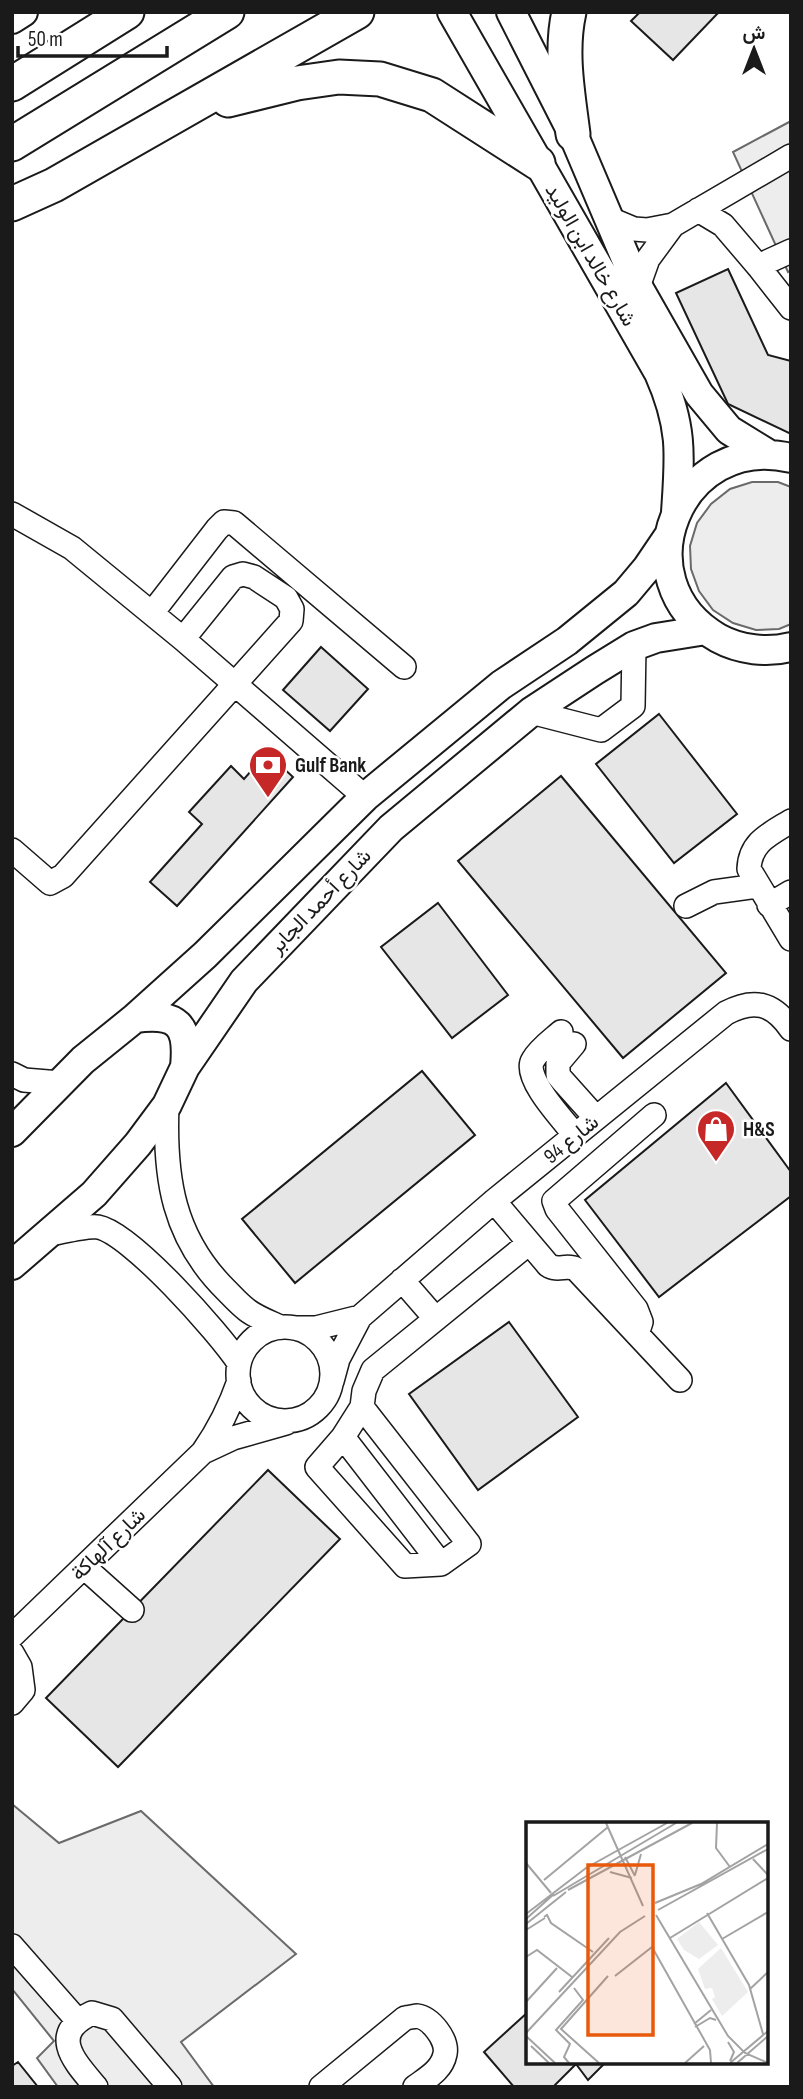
<svg xmlns="http://www.w3.org/2000/svg" width="803" height="2099" viewBox="0 0 803 2099" font-family="'Sofia Sans Condensed',Vazirmatn,sans-serif">
  <style>
    .built { fill: #ededed; stroke: #6a6a6a; stroke-width: 2 }
    .building { fill: #e6e6e6; stroke: #1a1a1a; stroke-width: 2 }
    .lines { fill: none; stroke-linecap: round; stroke-linejoin: round }
    .minor-casing { stroke: #1a1a1a; stroke-width: 26 }
    .major-casing { stroke: #1a1a1a; stroke-width: 32 }
    .highway-casing { stroke: #1a1a1a; stroke-width: 37 }
    .minor { stroke: #fff; stroke-width: 23 }
    .major { stroke: #fff; stroke-width: 28 }
    .highway { stroke: #fff; stroke-width: 33 }
    .labels { text-anchor: middle; stroke-width: 5; stroke-linejoin: round; paint-order: stroke }
    .street-label { font-size: 21px; fill: #1a1a1a; stroke: #fff }
    .poi-label { font-size: 21px; font-weight: bold; fill: #1a1a1a; stroke: #fff; text-anchor: start }
    .inset-road { fill: none; stroke: #a3a3a3; stroke-width: 2 }
    .view { fill: #e8590c; fill-opacity: 0.15; stroke: #e8590c; stroke-width: 3.5 }
    .inset-edge { fill: none; stroke: #1a1a1a; stroke-width: 3.5 }
  </style>
  <rect width="100%" height="100%" fill="#fff"/>
  <!-- built -->
  <path class="built" d="M791,121V270L788,272L733,152Z
    M752,482H778L791,487V624L779,629L756,630L733,623L713,610L699,591L691,569L690,546L697,523L711,504L730,489Z
    M12,1804L59,1843L141,1811L296,1954L181,2042L214,2087H58L37,2058L54,2041L12,1989Z"/>
  <!-- building -->
  <path class="building" d="M640,12H719L673,60L631,21Z
    M728,269L768,355L791,361V434L728,404L676,293Z
    M321,647L368,689L330,731L283,690Z
    M659,714L737,814L674,863L596,764Z
    M267,753L293,777L177,906L150,882L202,824L189,812L231,766L244,779Z
    M561,776L726,973L623,1058L458,861Z
    M438,903L508,995L452,1038L381,947Z
    M422,1071L475,1135L295,1283L242,1219Z
    M726,1083L791,1172V1196L659,1297L585,1200Z
    M509,1322L578,1417L478,1490L409,1394Z
    M268,1470L340,1539L118,1767L46,1698Z
    M528,2012V2062H606L588,2080L576,2064L553,2087H514L484,2052Z
    M18,2062L38,2087H12V2066Z"/>
  <g class="lines">
    <defs>
      <path id="minor" d="M698,210L723,225L758,266L791,308
        M610,219L634,229L647,230L673,225L791,156
        M758,266L791,251
        M638,287L648,259L673,225
        M12,514L72,548L183,639L365,797
        M152,613L217,529L224,522L234,523L404,667
        M531,712L601,730L633,706L634,646
        M791,821C770,834 750,842 749,869L791,939
        M12,850L50,883L63,876L291,621L292,609L286,598L254,577L243,574L233,577L183,639
        M769,905L791,892
        M686,906L714,892L757,886
        M561,1032C552,1040 539,1049 533,1060C522,1077 564,1121 575,1135
        M574,1044L558,1063V1075L562,1080L596,1118
        M12,1074L24,1080L60,1083
        M167,1105C164,1178 173,1238 227,1291C233,1297 239,1304 247,1310C256,1317 269,1322 280,1327
        M494,1201L548,1265C558,1272 566,1264 576,1269L680,1380
        M50,1234C62,1232 87,1225 98,1227C131,1233 219,1333 239,1363
        M402,1280L435,1318
        M238 1374a47 47 0 1 1 94 0a47 47 0 1 1-94 0Z
        M294,1328H316L360,1317
        M637,1334L641,1322L636,1309L557,1209L554,1201L654,1115
        M332,1381L338,1359L360,1317L494,1201L726,1013C754,998 773,1003 791,1029
        M362,1407L469,1544L441,1564L405,1566L317,1467L343,1437L362,1407L364,1391L373,1370L529,1243
        M343,1437L441,1564
        M203,1452L233,1438L286,1423
        M84,1567L132,1610
        M12,1636L203,1452C219,1429 230,1407 239,1381
        M12,1653L20,1667L23,1690L12,1703
        M12,1946L77,2020
        M96,2087C74,2061 48,2034 92,2013L112,2019L170,2087
        M321,2087L405,2018C406,2018 416,2016 417,2016C431,2018 448,2040 445,2054C442,2070 427,2078 415,2087"/>
      <path id="major" d="M452,12L659,373C683,427 680,455 676,512
        M511,12L573,134L638,287L699,394L729,430L768,454
        M12,19L23,12
        M791,458C680,431 618,580 718,638C740,650 767,653 791,647
        M135,1018C178,1013 189,1024 185,1067
        M12,1132L83,1060L135,1018L205,955L365,797L501,685L567,641L626,593L647,568L668,537
        M12,1265L94,1194L138,1144L167,1105L185,1067L244,981L391,828L531,712L595,670L634,646L656,638L706,630"/>
      <path id="highway" d="M569,12C560,52 568,94 573,134
        M12,84L127,12
        M228,100L297,83L339,77L380,79L432,95L538,163
        M12,144L227,12
        M12,204L54,185L357,12"/>
    </defs>
    <!-- minor casing -->
    <use href="#minor" class="minor-casing"/>
    <!-- major casing -->
    <use href="#major" class="major-casing"/>
    <!-- highway casing -->
    <use href="#highway" class="highway-casing"/>
    <!-- minor -->
    <use href="#minor" class="minor"/>
    <!-- major -->
    <use href="#major" class="major"/>
    <!-- highway -->
    <use href="#highway" class="highway"/>
  </g>
  <!-- icons -->
  <defs>
    <symbol id="bank-pin" viewBox="-11 -11 22 30"><path d="M0 17L-7.5 6A9.5 9.5 0 1 1 7.5 6Z" fill="#c62828" stroke="#fff"/><path d="M-6-4H6V4H-6ZM0-2.3a2.3 2.3 0 1 0 0 4.6a2.3 2.3 0 1 0 0-4.6Z" fill="#fff"/></symbol>
    <symbol id="shop-pin" viewBox="-11 -11 22 30"><path d="M0 17L-7.5 6A9.5 9.5 0 1 1 7.5 6Z" fill="#c62828" stroke="#fff"/><path d="M-5-2.5h2.3a2.7 3.5 0 0 1 5.4 0H5L5.5 6h-11ZM-1.5-2.5h3a1.5 2.3 0 0 0-3 0Z" fill="#fff"/></symbol>
  </defs>
  <g fill-rule="evenodd">
    <use href="#bank-pin" x="246" y="743" width="44" height="60"/>
    <use href="#shop-pin" x="694" y="1107" width="44" height="60"/>
  </g>
  <g class="labels">
    <!-- street labels -->
    <g class="street-label">
      <text transform="translate(591 255) rotate(60)" y="7">شارع خالد ابن الوليد</text>
      <text transform="translate(320 901) rotate(-46)" y="7">شارع أحمد الجابر</text>
      <text transform="translate(571 1139) rotate(-39)" y="7">شارع 94</text>
      <text transform="translate(108 1544) rotate(-44)" y="7">شارع آلهاكة</text>
    </g>
    <!-- poi labels -->
    <g class="poi-label">
      <text x="295" y="772">Gulf Bank</text>
      <text x="743" y="1136">H&amp;S</text>
    </g>
  </g>
  <!-- overview -->
  <g transform="translate(526 1822)">
    <rect width="242" height="242" fill="#fff"/>
    <path d="M173,100L192,123L173,137L158,128L151,117ZM195,126L222,170L196,194L186,177L189,175L186,166L179,167L172,147Z" fill="#ededed"/>
    <path class="inset-road" d="M80,1L117,84M191,1L190,26L204,45M99,35L109,54M227,37L242,53M0,41L25,71M84,50L106,56M109,53L115,32M18,58L82,5M42,68L166,1M27,74L150,1M129,81L175,62L242,22M132,88L242,27M181,91L223,163L237,212M0,92L60,46L141,1M130,93L202,214L219,231L242,241M18,95L21,93L25,101L67,130M0,97L28,72M0,102L40,70M0,108L19,96M144,116L242,56M196,117L242,90M0,135L11,128L46,155M89,154L126,125L184,228L185,241M224,167L242,150M33,170L83,116M0,180L31,146M168,202L185,188M169,205L184,196L190,198M0,211L94,110L119,94M0,214L29,241M202,220L208,230L204,239M5,224L23,241M43,241L38,235L44,222L30,208L57,178L48,166M73,241L35,207L82,154M159,241L178,224M204,241L242,209M211,241L242,214"/>
    <path class="view" d="M62,43H127V213H62Z"/>
    <rect width="242" height="242" class="inset-edge"/>
  </g>
  <!-- border -->
  <rect width="803" height="2099" fill="none" stroke="#1a1a1a" stroke-width="28"/>
  <!-- north arrow -->
  <g transform="translate(754 49)" stroke="#ffffff" stroke-width="5" paint-order="stroke">
  <path d="M0-5L12 26L0 18L-12 26Z" fill="#1a1a1a"/>
  <text y="-10" font-size="19" font-weight="bold" text-anchor="middle" fill="#1a1a1a">ش</text>
  </g>
  <!-- scale -->
  <path d="M18 46v10h149v-10" fill="none" stroke="#1a1a1a" stroke-width="3.5"/>
  <text x="28" y="46" font-size="21" fill="#1a1a1a" stroke="#ffffff" stroke-width="5" paint-order="stroke">50 m</text>
</svg>
